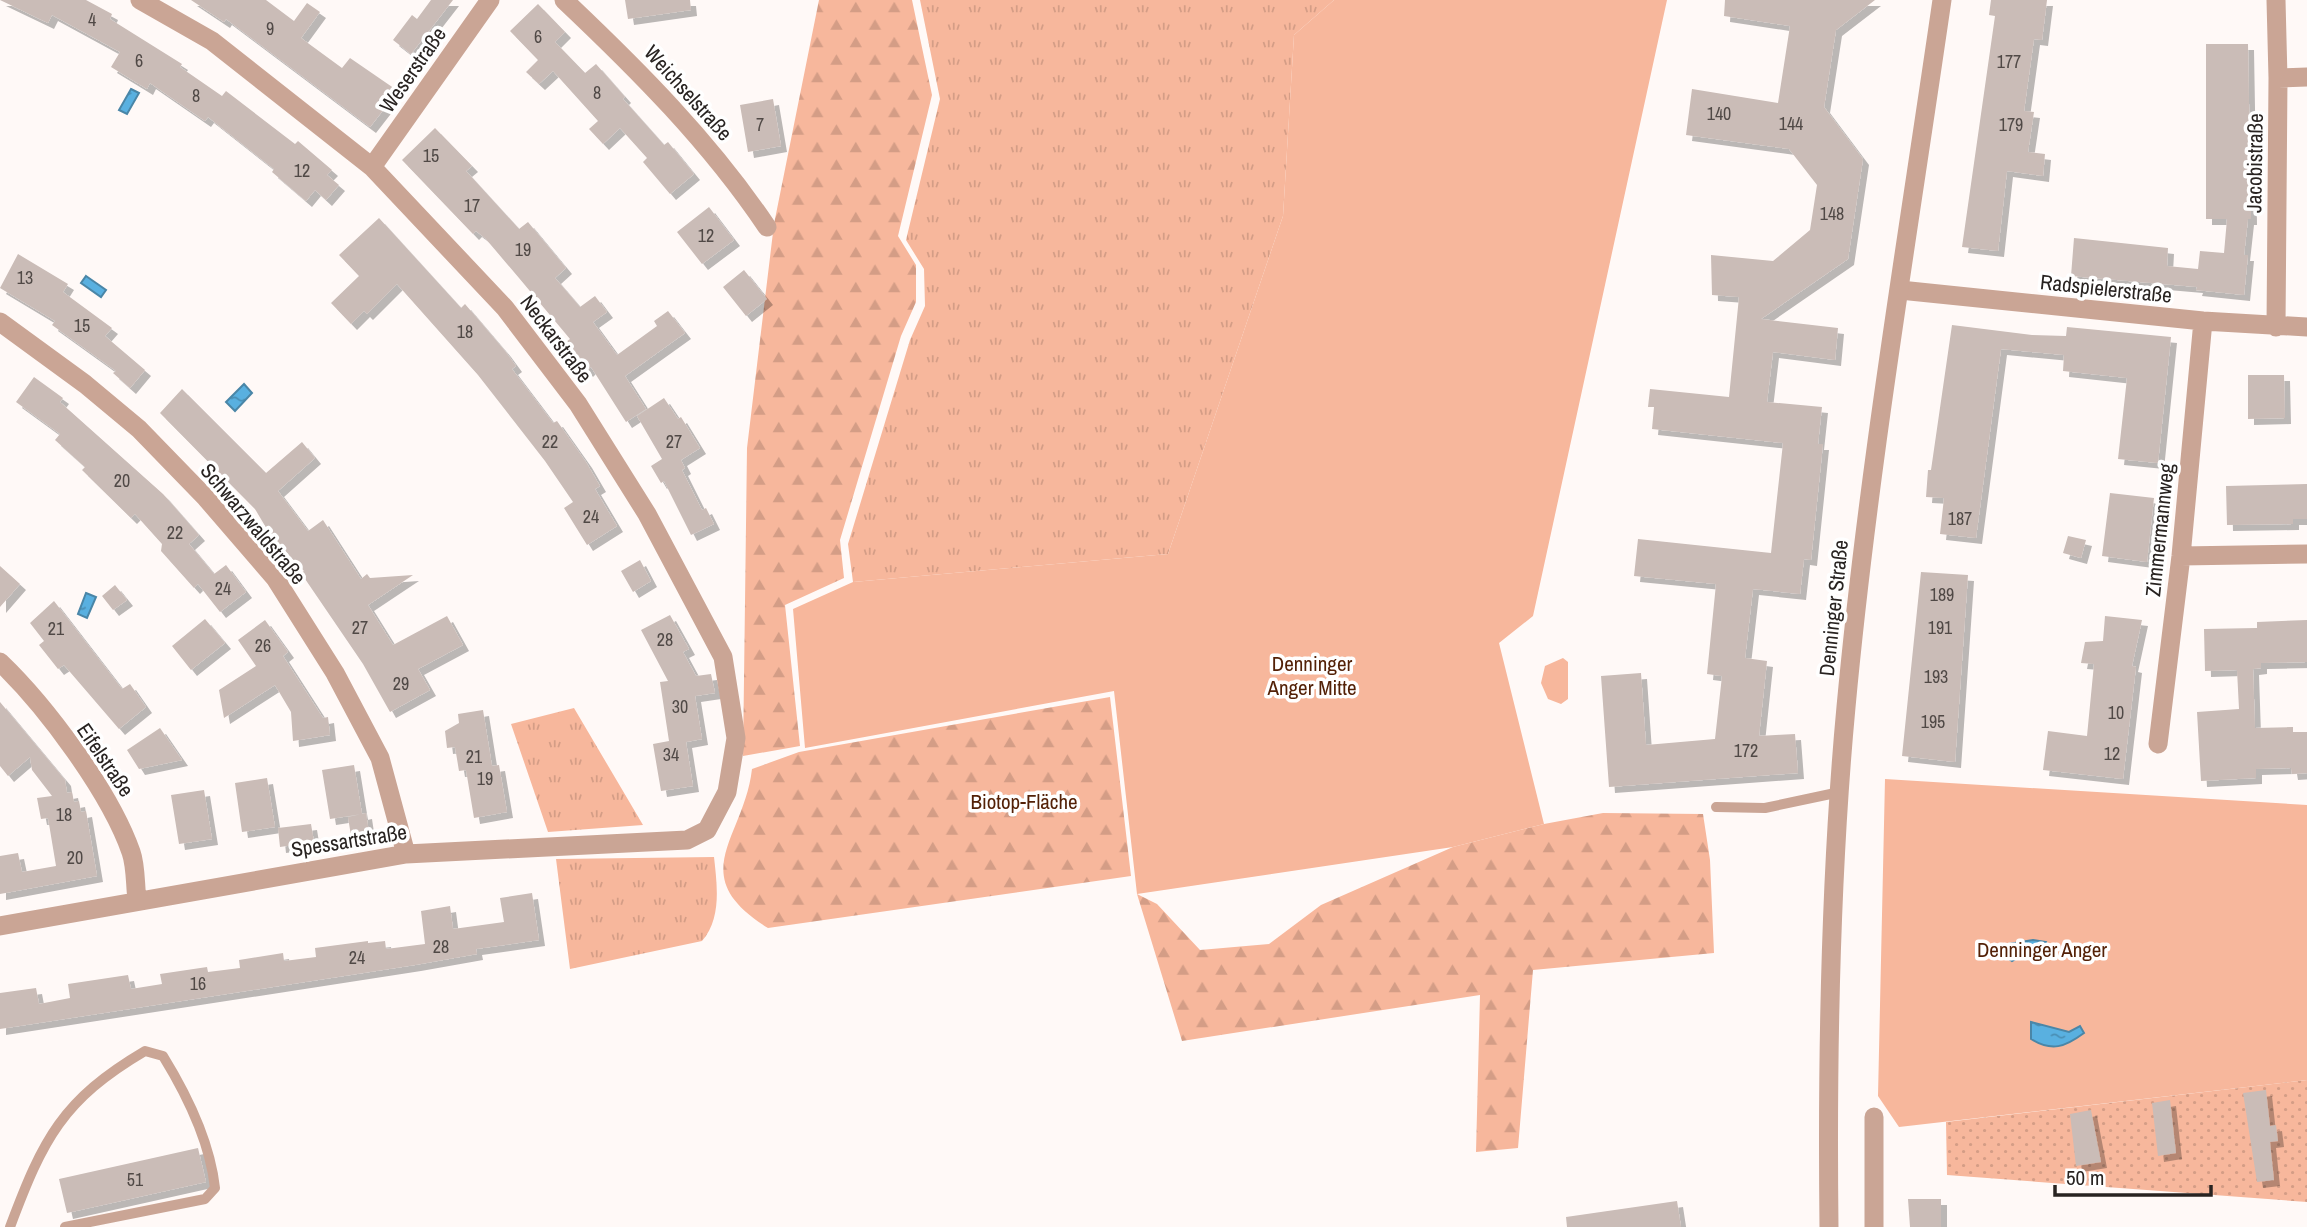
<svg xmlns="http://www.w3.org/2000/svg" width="2307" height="1227" viewBox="0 0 2307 1227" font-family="'Archivo Narrow',sans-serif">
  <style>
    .grass { fill: url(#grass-tufts) }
    .forest { fill: url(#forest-firs) }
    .park { fill: #f7b79c }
    .garden { fill: url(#garden-dots) }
    .water { fill: url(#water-ripples); stroke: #4a86a7; stroke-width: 2 }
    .building { fill: #cabcb7; filter: url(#shadow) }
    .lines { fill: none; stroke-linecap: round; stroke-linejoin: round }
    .service { stroke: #caa595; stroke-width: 10 }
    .minor { stroke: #caa595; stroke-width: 19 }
    .tertiary { stroke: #caa595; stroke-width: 19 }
    .labels { text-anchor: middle; stroke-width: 7; stroke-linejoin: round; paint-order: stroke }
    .number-label { font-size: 18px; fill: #504946 }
    .street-label { font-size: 21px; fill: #282321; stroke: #fff }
    .park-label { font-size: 21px; fill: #532107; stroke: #fff }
  </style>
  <defs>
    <pattern id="grass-tufts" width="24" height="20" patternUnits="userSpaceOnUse" patternTransform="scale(1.75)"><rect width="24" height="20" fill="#f7b79c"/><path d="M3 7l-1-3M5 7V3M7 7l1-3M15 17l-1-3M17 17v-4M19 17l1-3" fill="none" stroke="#d49d86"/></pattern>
    <pattern id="forest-firs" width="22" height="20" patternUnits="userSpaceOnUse" patternTransform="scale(1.75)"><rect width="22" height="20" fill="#f7b79c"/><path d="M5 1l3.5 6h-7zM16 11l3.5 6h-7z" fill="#d49d86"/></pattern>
    <pattern id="garden-dots" width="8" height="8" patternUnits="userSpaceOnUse" patternTransform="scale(1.75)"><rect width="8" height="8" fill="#f7b79c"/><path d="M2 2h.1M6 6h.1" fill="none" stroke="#d49d86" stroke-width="1.8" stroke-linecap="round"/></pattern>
    <pattern id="water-ripples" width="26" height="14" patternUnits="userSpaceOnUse" patternTransform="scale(1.75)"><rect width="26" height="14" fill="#59b0e0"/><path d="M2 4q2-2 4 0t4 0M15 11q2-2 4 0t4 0" fill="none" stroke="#4a8fb5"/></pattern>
    <filter id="shadow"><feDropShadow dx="6" dy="6" stdDeviation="0" flood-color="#0004"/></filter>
  </defs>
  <rect width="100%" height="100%" fill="#fff9f7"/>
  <!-- grass -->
  <path class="grass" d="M920,0H1334L1294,35L1283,216L1168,554L853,582L848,544L910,340L925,306L924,269L906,240L940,99Z
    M574,708L643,825L548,832L511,724Z
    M714,857C717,885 722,918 702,941L570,969L556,859Z"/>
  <!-- forest -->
  <path class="forest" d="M819,0H912L932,95L898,236L916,265V302L901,336L840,540L844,578L785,605L800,746L743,756L747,448L774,224Z
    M1110,697L1131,876L768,928C683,875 744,839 752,769L799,752Z
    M1603,813L1703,814L1710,860L1714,953L1533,970L1518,1148L1476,1152L1480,995L1182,1041L1137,894L1157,904L1200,950L1269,944L1321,905L1453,847L1544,824Z"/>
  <!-- park -->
  <path class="park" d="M1334,0H1667L1533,616L1499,643L1544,824L1453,847L1137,894L1114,691L805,748L793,609L853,582L1168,554L1283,216L1294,35Z
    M1563,658L1568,662V699L1561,704L1548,699L1541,683L1545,666Z
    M1885,779L2307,805V1080L1899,1127L1878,1096Z"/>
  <!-- garden -->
  <path class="garden" d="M2307,1080V1202L1947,1175L1946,1122Z"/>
  <!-- water -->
  <path class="water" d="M131,89L139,93L127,114L119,110Z
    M86,276L106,290L101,297L81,283Z
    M244,384L252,393L235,411L226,402Z
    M86,593L96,597L87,618L78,614Z
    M2033,940L2046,942L2044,951L2028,952L2012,961L2002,954L2009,944Z
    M2031,1022L2069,1032L2080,1026L2084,1033C2065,1047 2052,1052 2031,1039Z"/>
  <!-- building -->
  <path class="building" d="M0,0H86L112,14L110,19L182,64L180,67L222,96L226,91L295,144L298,141L332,170L327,175L339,185L326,200L315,190L306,201L272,172L274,169L208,117L205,121L150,83L147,89L111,67L120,52L52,15L48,23Z
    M191,0H266L294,21L307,3L320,12L301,38L342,68L350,58L398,91L370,127L226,19L224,22Z
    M431,0H453L411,54L393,40L412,15L417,19Z
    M625,0H690L691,10L628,19Z
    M1725,0H1875L1836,30L1824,107L1863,159L1848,259L1761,319L1838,328L1835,360L1773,352L1767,402L1822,407L1818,444H1823L1811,560L1804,559L1800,594L1753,589L1745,658L1767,661L1759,736L1795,734L1798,773L1609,787L1601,676L1641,673L1646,745L1715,739L1722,676L1707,674L1716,584L1634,576L1638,539L1771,553L1783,443L1652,429L1654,407H1648L1650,389L1729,397L1739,297L1712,295L1711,255L1773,261L1810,230L1817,185L1789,149L1686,135L1692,89L1778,103L1790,26L1724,16Z
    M1991,0H2047L2042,40L2034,39L2024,111L2034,112L2028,152L2045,154L2043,176L2007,171L1998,251L1962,247L1995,16L1989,15Z
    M538,4L565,32L555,42L585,73L596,64L625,97L623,99L664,145L668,142L694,174L670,194L643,162L647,158L620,128L603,144L589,129L598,121L553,71L539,84L526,72L538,60L510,31Z
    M2206,44H2248L2251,219H2248L2244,255H2248L2244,295L2196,290L2197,287L2071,276L2074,238L2168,248L2167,266L2198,269L2200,251L2224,253L2227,219H2206Z
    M773,99L781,146L748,152L740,105Z
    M435,128L472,166L466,171L519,229L528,222L566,268L555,278L580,307L595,296L607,312L593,322L617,355L657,326L654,321L668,311L685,333L625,376L646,409L626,422L591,367L587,371L566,342L570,339L519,278L485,238L476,231L473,234L402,160Z
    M709,207L734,240L702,264L677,232Z
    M379,218L461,308L465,304L505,351L516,366L512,369L553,423L557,421L586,462L600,486L595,489L617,526L587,545L564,508L573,502L545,461L478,375L397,284L367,314L364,311L351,324L331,303L359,276L339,255Z
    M18,254L68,284L63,292L112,328L105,336L145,370L130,388L113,373L116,371L52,325L55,321L0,288Z
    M744,270L767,299L746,316L723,287Z
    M1952,325L2032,335L2066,336L2067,327L2171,337L2158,463L2118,459L2127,378L2063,371L2064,355L2001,349L1976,538L1940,534L1944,498L1926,497L1928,470H1931Z
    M2248,375H2284L2285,418L2248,419Z
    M34,377L63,398L60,402L163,494L199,535L189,544L214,574L226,565L246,592L220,612L198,584L194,588L161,551L162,544L135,514L131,518L82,470L85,467L55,440L60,434L16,402Z
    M182,389L266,473L302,442L315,458L278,491L308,531L323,520L361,579L367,574L370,578L413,575L368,605L393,645L447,616L463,645L418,669L430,690L390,712L363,664L301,573L304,571L271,536L255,509L160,413Z
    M664,398L678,419L681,417L700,448L681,460L685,468L682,470L702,510L706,508L714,524L691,535L664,481L661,483L651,466L662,459L637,416Z
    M2307,484V519H2293V524L2227,525L2226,486Z
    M2110,493L2154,498L2147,562L2102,556Z
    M2068,536L2086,540L2081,558L2063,553Z
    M640,560L651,581L633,592L621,571Z
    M0,566L20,584L0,607Z
    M1921,572L1968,575L1955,762L1902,756Z
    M115,585L127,600L113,610L102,596Z
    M54,601L122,689L130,684L146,707L119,729L64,665L58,669L39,645L44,641L30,623Z
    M670,615L689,649L683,652L696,676L711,674L715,693L695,696L702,739L686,742L693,786L661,791L653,744L669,741L660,682L668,681L641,630Z
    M2105,616L2142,620L2132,666L2136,667L2123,779L2043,770L2048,731L2087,736L2094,664L2081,663L2085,642L2103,641Z
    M205,619L225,643L191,670L172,646Z
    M265,620L288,652L283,656L323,718L328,717L330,735L293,741L291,712L275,685L224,718L219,690L256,666L238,640Z
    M2307,620V662L2261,663V668L2253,669L2255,728L2293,727V732H2307V773L2292,774L2291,768L2256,769V778L2201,781L2197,712L2239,709L2237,670L2205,671L2204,629L2257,628V622Z
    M0,702L65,780L67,793L72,792L74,802L79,801L81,812L86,811L97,876L0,894V856L18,853L22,872L56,866L48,818L41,819L37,798L52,796L32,770L30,757L8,776L0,766Z
    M483,710L492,766L499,765L507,812L474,818L466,770L459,771L455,747L447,748L445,731L459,723L458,714Z
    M160,728L182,760L139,769L127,750Z
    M354,765L362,814L330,819L322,770Z
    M267,778L275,827L242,832L235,783Z
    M204,790L212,839L179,844L171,795Z
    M366,813L369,833L351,836L348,817Z
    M311,824L314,842L280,847L278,828Z
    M532,893L539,940L476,949L477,954L415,965L0,1029V993L36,988L39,1004L70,998L68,984L128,975L131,989L162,984L160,974L207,967L208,972L240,968L239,960L283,953L284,961L316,957L315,948L368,941V943L385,941L386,949L425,944L421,911L450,906L453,929L504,922L500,898Z
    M2266,1090L2270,1126L2276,1125L2278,1141L2270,1142L2274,1180L2257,1182L2243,1093Z
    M2170,1100L2176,1153L2158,1156L2152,1103Z
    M2091,1110L2101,1162L2076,1166L2070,1114Z
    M198,1148L206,1182L67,1213L59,1179Z
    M1908,1199H1941V1227H1910Z
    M1677,1201L1681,1227H1567L1566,1217Z"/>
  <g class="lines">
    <!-- service -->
    <path class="service" d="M1716,807L1765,808L1840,792
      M10,1227C43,1139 62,1100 145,1051L163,1056C187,1095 210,1142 215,1188L205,1199L65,1227"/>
    <!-- minor -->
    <path class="minor" d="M564,0C638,70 710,142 767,227
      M2276,0L2278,78L2276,327
      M2278,78L2307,77
      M372,167L490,0
      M1900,290L2203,321L2307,327
      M0,322L85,384L139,429L206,498L275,578L335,673L380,758L406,854
      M2181,556L2307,554
      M0,662C46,706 110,792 131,852C136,866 135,884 137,900
      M2158,744L2181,556L2203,321
      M0,926L406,854L687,840L707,830L727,792L736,738L723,657L647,514L578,404L505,308L372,167L212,41L140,0
      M1874,1117V1227"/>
    <!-- tertiary -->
    <path class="tertiary" d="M1829,1227C1827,1054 1830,879 1846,707C1868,470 1908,235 1942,0"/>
  </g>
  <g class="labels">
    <!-- number labels -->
    <g class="number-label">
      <text x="92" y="26">4</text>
      <text x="270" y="35">9</text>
      <text x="538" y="43">6</text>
      <text x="139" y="67">6</text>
      <text x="2009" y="68">177</text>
      <text x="597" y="99">8</text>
      <text x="196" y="102">8</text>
      <text x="1719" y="120">140</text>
      <text x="1791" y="130">144</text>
      <text x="760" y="131">7</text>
      <text x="2011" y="131">179</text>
      <text x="431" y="162">15</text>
      <text x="302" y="177">12</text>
      <text x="472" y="212">17</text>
      <text x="1832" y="220">148</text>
      <text x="706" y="242">12</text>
      <text x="523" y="256">19</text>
      <text x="25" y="284">13</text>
      <text x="82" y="332">15</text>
      <text x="465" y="338">18</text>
      <text x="550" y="448">22</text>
      <text x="674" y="448">27</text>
      <text x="122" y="487">20</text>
      <text x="591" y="523">24</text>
      <text x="1960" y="525">187</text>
      <text x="175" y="539">22</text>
      <text x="223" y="595">24</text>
      <text x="1942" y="601">189</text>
      <text x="360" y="634">27</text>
      <text x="1940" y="634">191</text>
      <text x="56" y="635">21</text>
      <text x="665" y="646">28</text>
      <text x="263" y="652">26</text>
      <text x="1936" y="683">193</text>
      <text x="401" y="690">29</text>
      <text x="680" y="713">30</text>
      <text x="2116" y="719">10</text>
      <text x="1933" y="728">195</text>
      <text x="1746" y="757">172</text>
      <text x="2112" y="760">12</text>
      <text x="671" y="761">34</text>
      <text x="474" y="763">21</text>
      <text x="485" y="785">19</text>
      <text x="64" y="821">18</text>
      <text x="75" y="864">20</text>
      <text x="441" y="953">28</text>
      <text x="357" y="964">24</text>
      <text x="198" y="990">16</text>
      <text x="135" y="1186">51</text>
    </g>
    <!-- street labels -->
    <g class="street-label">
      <text transform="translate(413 70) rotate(-55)" y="7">Weserstraße</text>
      <text transform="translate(688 93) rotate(48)" y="7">Weichselstraße</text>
      <text transform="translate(2255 163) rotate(-89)" y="7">Jacobistraße</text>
      <text transform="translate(2106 289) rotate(6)" y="7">Radspielerstraße</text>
      <text transform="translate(556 339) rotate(53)" y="7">Neckarstraße</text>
      <text transform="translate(253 524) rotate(50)" y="7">Schwarzwaldstraße</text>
      <text transform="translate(2160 530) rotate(-84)" y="7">Zimmermannweg</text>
      <text transform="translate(1834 608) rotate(-84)" y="7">Denninger Straße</text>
      <text transform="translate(105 760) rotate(56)" y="7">Eifelstraße</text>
      <text transform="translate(349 841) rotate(-9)" y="7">Spessartstraße</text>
    </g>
    <!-- park labels -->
    <g class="park-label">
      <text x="1312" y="671">Denninger<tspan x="1312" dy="24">Anger Mitte</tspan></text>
      <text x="1024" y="809">Biotop-Fläche</text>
      <text x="2042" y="957">Denninger Anger</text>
    </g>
  </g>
  <!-- scale -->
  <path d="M2055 1185v10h156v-10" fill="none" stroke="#282321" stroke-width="3.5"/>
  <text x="2066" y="1185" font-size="21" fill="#282321" stroke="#ffffff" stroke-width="5" paint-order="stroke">50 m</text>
</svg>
